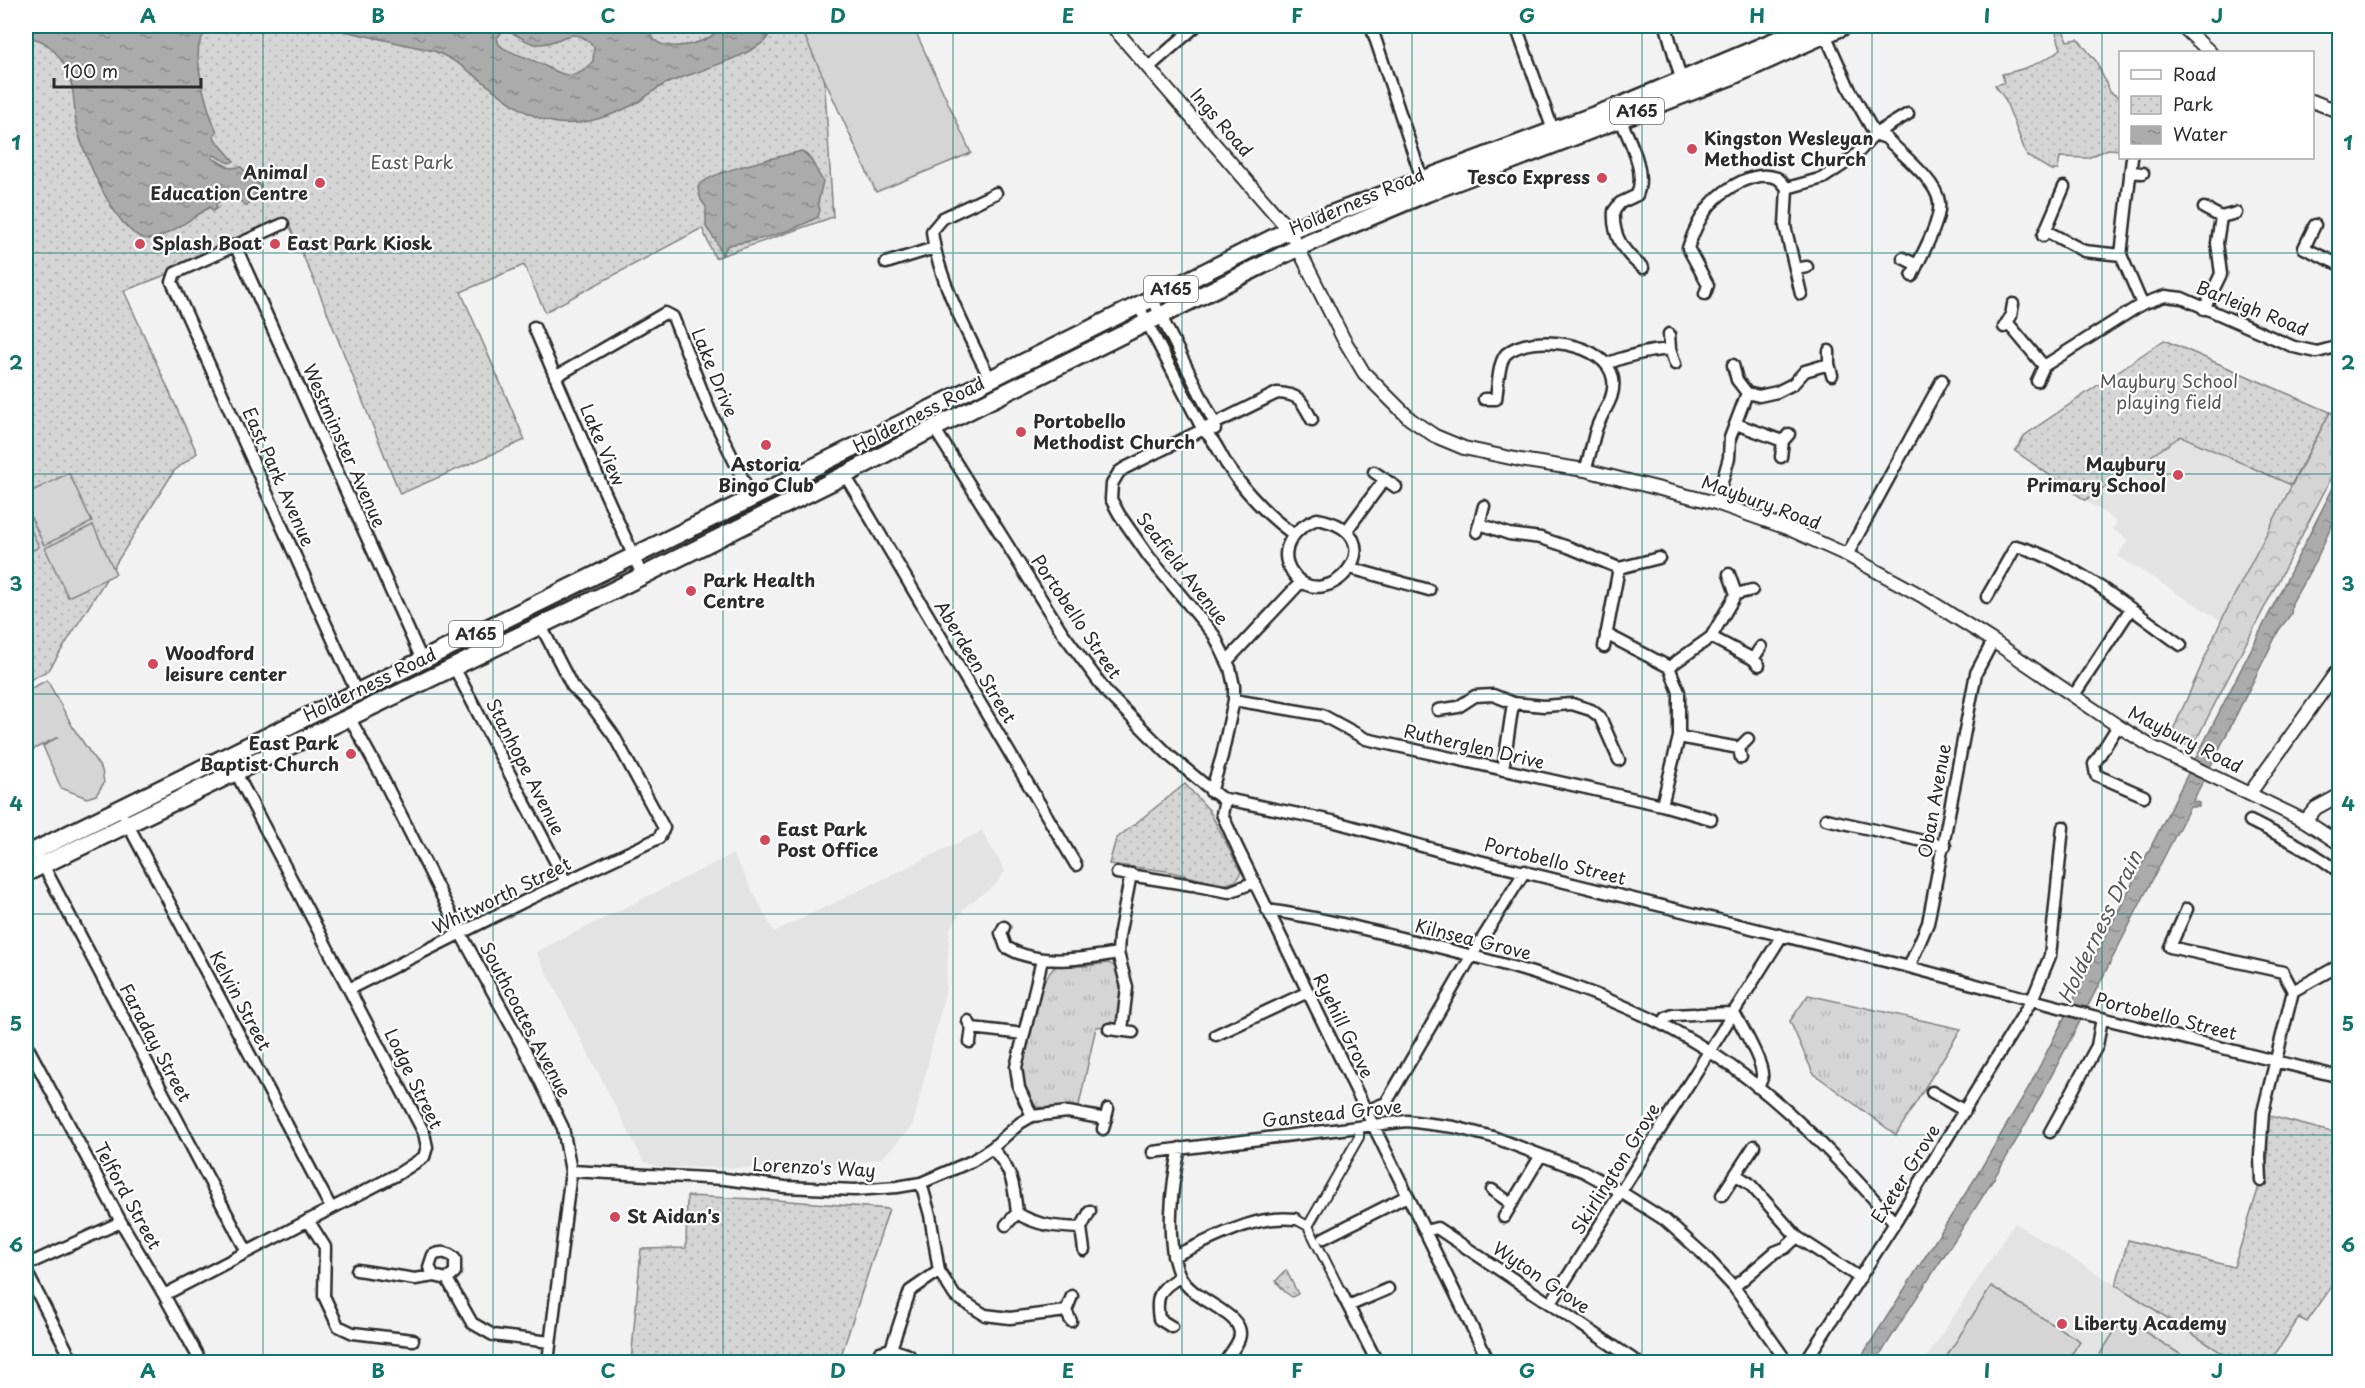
<svg xmlns="http://www.w3.org/2000/svg" width="2365" height="1388" viewBox="0 0 2365 1388" font-family="'Playpen Sans',sans-serif">
  <style>
    .built { fill: #e3e3e3 }
    .grass { fill: url(#grass-tufts); stroke: #808080; stroke-width: 1.5 }
    .forest { fill: url(#forest-crowns); stroke: #808080; stroke-width: 1.5 }
    .park { fill: url(#park-dots); stroke: #808080; stroke-width: 1.5 }
    .pitch { fill: #d5d5d5; stroke: #808080; stroke-width: 1.5 }
    .water { fill: url(#water-ripples); stroke: #787878; stroke-width: 1.5; fill-rule: evenodd }
    .lines { fill: none; stroke-linecap: round; stroke-linejoin: round }
    .pedestrian-casing { stroke: #2b2b2b; stroke-width: 12 }
    .minor-casing { stroke: #2b2b2b; stroke-width: 15 }
    .tertiary-casing { stroke: #2b2b2b; stroke-width: 16 }
    .trunk-casing { stroke: #2b2b2b; stroke-width: 21 }
    .pedestrian { stroke: #fff; stroke-width: 8 }
    .minor { stroke: #fff; stroke-width: 10 }
    .tertiary { stroke: #fff; stroke-width: 12 }
    .trunk { stroke: #fff; stroke-width: 16 }
    .grid { fill: none; stroke: #0f766e; stroke-width: 1.5; stroke-opacity: 0.55 }
    .poi-dot { fill: #d1495b; stroke: #fff; stroke-width: 2 }
    .labels { text-anchor: middle; stroke-width: 4.5; stroke-linejoin: round; paint-order: stroke }
    .shield { fill: #fff; stroke: #6b6b6b; stroke-width: 1.5 }
    .shield-label { font-size: 16px; font-weight: bold; fill: #2b2b2b }
    .street-label { font-size: 18px; fill: #2b2b2b; stroke: #fff }
    .poi-label { font-size: 18px; font-weight: bold; fill: #2b2b2b; stroke: #fff; text-anchor: start }
    .park-label { font-size: 18px; fill: #565656; stroke: #fff }
    .water-label { font-size: 20px; font-style: italic; fill: #585858; stroke: #fff }
    .neatline { fill: none; stroke: #0f766e; stroke-width: 2 }
    .grid-label { font-size: 20px; text-anchor: middle; font-weight: bold; fill: #0f766e }
  </style>
  <defs>
    <pattern id="grass-tufts" width="24" height="20" patternUnits="userSpaceOnUse" patternTransform="scale(1.5)"><rect width="24" height="20" fill="#d5d5d5"/><path d="M3 7l-1-3M5 7V3M7 7l1-3M15 17l-1-3M17 17v-4M19 17l1-3" fill="none" stroke="#b7b7b7"/></pattern>
    <pattern id="forest-crowns" width="20" height="18" patternUnits="userSpaceOnUse" patternTransform="scale(1.5)"><rect width="20" height="18" fill="#d5d5d5"/><path d="M2 6a3 3 0 1 1 6 0M12 15a3 3 0 1 1 6 0" fill="none" stroke="#b7b7b7"/></pattern>
    <pattern id="park-dots" width="8" height="8" patternUnits="userSpaceOnUse" patternTransform="scale(1.5)"><rect width="8" height="8" fill="#d5d5d5"/><path d="M2 2h.1M6 6h.1" fill="none" stroke="#b7b7b7" stroke-width="1.8" stroke-linecap="round"/></pattern>
    <pattern id="water-ripples" width="26" height="14" patternUnits="userSpaceOnUse" patternTransform="scale(1.5)"><rect width="26" height="14" fill="#ababab"/><path d="M2 4q2-2 4 0t4 0M15 11q2-2 4 0t4 0" fill="none" stroke="#8b8b8b"/></pattern>
  </defs>
  <rect width="100%" height="100%" fill="#f2f2f2"/>
  <filter id="ink" filterUnits="userSpaceOnUse"><feTurbulence type="fractalNoise" baseFrequency=".0167" numOctaves="2"/><feDisplacementMap in="SourceGraphic" scale="12" xChannelSelector="R" yChannelSelector="G"/><feConvolveMatrix kernelMatrix="1 2 1 2 8 2 1 2 1" color-interpolation-filters="sRGB"/></filter>
  <g filter="url(#ink)">
    <!-- built -->
    <path class="built" d="M2164,340L2339,417L2221,621L2118,556L2128,540L2112,529L2117,522L2015,451L2025,435Z
      M982,831L1005,871L996,885L967,905L950,928L945,993L914,1121L907,1133L881,1158L828,1169L659,1167L644,1162L536,952L733,854L774,932Z
      M2014,1223L2116,1285L2236,1362H1924Z"/>
    <!-- grass -->
    <path class="grass" d="M1109,963L1118,969L1122,988L1120,1005L1123,1010L1116,1025L1096,1027L1078,1110L1037,1107L1032,1103L1023,1081L1022,1060L1038,1001L1045,979L1055,966H1085Z
      M1808,995L1961,1029L1896,1135L1813,1073L1790,1021Z"/>
    <!-- forest -->
    <path class="forest" d="M2330,412L2339,417V463L2192,748L2170,737L2221,621Z"/>
    <!-- park -->
    <path class="park" d="M26,26H821L833,217L715,258L702,228L545,312L524,265L461,292L525,440L400,494L317,287L290,227L124,291L197,453L174,471L49,670L26,682Z
      M2054,26H2062L2067,41L2078,39L2096,61L2110,92L2120,98V150L2108,149L2088,158L2060,157L2058,170H2051L2027,156L2005,99L1995,85L2004,83L2002,74C2023,70 2044,62 2061,49Z
      M2164,340L2330,412L2291,485L2181,436L2085,500L2015,451L2025,435Z
      M1185,784L1209,810L1241,872L1236,881L1223,885L1167,871L1109,864L1116,839Z
      M2266,1115L2339,1134V1256L2332,1269L2339,1276L2307,1322L2299,1318L2270,1362H2236L2116,1285L2128,1240L2234,1267L2268,1157Z
      M687,1196L777,1200L889,1209L839,1362H631L641,1249L686,1248Z
      M1286,1270L1298,1294L1292,1297L1285,1292L1276,1281Z"/>
    <!-- pitch -->
    <path class="pitch" d="M839,26H913L971,153L876,192L805,37Z
      M69,473L92,522L44,545L26,507V494Z
      M26,519L39,547L26,554Z
      M93,525L116,574L68,597L45,548Z
      M47,680L74,729L102,770L104,783L96,795L87,798L61,788L43,746L58,737L26,753V691Z
      M1991,1286L2080,1341L2067,1362H1943Z
      M2123,1318L2191,1361L2190,1362H2095Z"/>
    <!-- water -->
    <path class="water" d="M26,26H212C206,31 201,37 199,45C195,67 208,112 217,132L214,135L215,139L234,161L229,163L214,155L212,158L230,168L241,167L261,186L247,206L230,194L216,204L217,208L213,211L210,207C195,216 166,238 149,239C119,240 83,154 77,128C74,115 75,101 72,87C68,66 50,36 26,38Z
      M322,26H649C650,55 693,47 710,37C715,34 720,27 725,26C733,23 762,25 772,26C771,29 769,35 767,38C754,56 685,75 663,85C655,89 648,96 640,101C616,115 580,128 552,122C506,111 477,68 434,51ZM502,32C517,30 524,44 537,44C560,46 573,21 594,47L593,61C572,88 557,70 534,61C522,55 511,54 499,45L497,38Z
      M802,151C813,158 815,170 823,181L818,203L820,210L818,217C789,233 761,240 728,245L722,255L716,241L706,227V207L701,200L698,187C707,171 781,157 802,151Z
      M2339,476V510L2316,560L2292,603L2291,614L2279,630L2193,801L2199,803V807H2190C2135,912 2083,1019 2026,1123C1981,1206 1924,1282 1876,1362H1858L1976,1177L2030,1085Z"/>
    <g class="lines">
      <defs>
        <path id="pedestrian" d="M1295,1219L1308,1226L1341,1292
          M1308,1226L1359,1137V1126"/>
        <path id="minor" d="M1371,26L1424,185
          M1516,26L1553,130
          M1666,26L1683,86
          M1825,34L1850,90L1875,134L1886,138C1900,153 1937,181 1939,202C1942,221 1920,257 1912,276
          M1148,68L1196,26
          M1620,118C1629,140 1647,171 1637,195L1620,203L1614,211C1612,236 1624,253 1643,268
          M2132,158L2121,255L2142,304
          M2130,172L2143,173
          M2204,208L2221,217L2236,213
          M283,224L175,273L172,282L356,691
          M2315,225L2304,248L2340,265
          M2046,231L2084,251L2121,255
          M2043,236L2064,187
          M235,245L422,660
          M1903,258L1917,265
          M886,263L934,248
          M1795,269L1807,267
          M1705,294L1708,285L1688,248C1693,233 1699,218 1710,205C1724,189 1754,169 1777,178C1781,180 1784,185 1787,188
          M1801,294L1785,226L1787,188L1823,178L1853,158L1875,134L1908,114
          M1152,298L1215,424V429
          M1138,305L1203,430C1215,440 1219,452 1227,465C1244,490 1268,516 1293,534
          M2204,309L2221,274L2217,243L2221,217
          M2007,322L2044,366
          M534,327L599,479L642,575
          M2004,327L2011,316L2013,304
          M1669,334L1670,349L1675,364
          M1829,351V364L1832,375
          M1606,364C1628,355 1647,351 1670,349
          M1733,365L1737,380L1747,393L1759,396L1777,392L1793,384L1805,371L1829,364
          M555,377L665,313L673,317L710,411L752,498
          M990,379C969,336 937,278 932,231L943,218L996,193
          M2037,381L2044,366L2142,304L2165,296L2182,298L2294,347L2317,352L2340,346
          M1484,399H1496C1498,387 1498,363 1506,354C1531,332 1607,342 1613,379C1616,400 1601,412 1596,430C1592,443 1590,457 1585,470
          M1736,424L1783,441
          M934,428L1062,632L1108,694L1171,757L1221,798L1332,821L1447,853L1909,967L2089,1015L2340,1077
          M1781,457L1783,441L1789,434
          M1374,472L1396,487
          M845,475L1076,865
          M1716,503L1729,458L1730,438L1747,393
          M1317,519C1402,534 1324,621 1292,572C1276,549 1296,527 1317,519Z
          M1480,524L1509,534L1541,538L1568,547L1619,568L1659,558
          M1347,530L1384,480
          M1477,532L1484,506
          M1847,555L1942,380
          M1350,568L1429,590
          M1729,574L1736,594L1752,590
          M1987,597L2016,546C2075,561 2131,610 2181,645
          M1606,634L1669,667L1679,692V737L1662,805
          M1711,637L1753,659L1759,665
          M1604,647L1619,568
          M1753,659L1761,647
          M1228,660L1301,582
          M454,667L566,882
          M1669,667L1711,637L1736,594
          M2074,695L2130,610
          M1234,700L1322,715L1366,739L1662,805L1711,819
          M1438,710L1458,707L1475,696L1493,695L1513,703L1544,706L1572,704L1591,710L1600,717L1619,760
          M349,717L381,775L461,934L529,1058L563,1128L571,1171L548,1362
          M2118,726L2094,764L2096,775L2144,796
          M1679,737L1739,748
          M1741,758L1739,748L1748,739
          M1503,770L1513,703
          M1211,792L1222,756L1234,700V686L1230,668L1214,635L1149,557L1119,514L1111,499L1112,484L1119,472L1125,468L1277,393C1300,394 1302,401 1312,420
          M1225,800L1222,814L1238,849L1489,1362
          M125,819L331,1208
          M1826,819L1945,846
          M2250,821C2280,836 2314,851 2340,873
          M41,861L247,1252
          M1117,873L1192,885
          M1197,886L1229,892L1255,882
          M2187,909L2170,947L2283,972L2293,991
          M1267,910C1318,917 1368,930 1418,942C1519,967 1620,994 1709,1051C1780,1097 1840,1160 1895,1223
          M1004,927L1001,933L1006,947C1039,967 1081,959 1118,953
          M1909,967L1928,923L1976,673L1993,641
          M349,989L529,899L659,838L664,828L614,736L594,709L572,686L541,626
          M1699,1014L1734,1013C1741,1025 1762,1060 1762,1074C1763,1079 1760,1083 1757,1087
          M968,1021L972,1028L1024,1034
          M1663,1025L1666,1018L1673,1015L1694,1014
          M1109,1029L1133,1032
          M1122,1030L1127,987L1118,953L1119,936L1131,874
          M1216,1035L1308,992
          M970,1042L972,1028
          M26,1044L121,1222L164,1295L201,1362
          M1932,1092L1965,1111
          M1366,1111L1386,1103L1472,955L1525,871
          M1032,1116L1019,1088L1016,1067L1042,960
          M1103,1129L1108,1109
          M2050,1132L2097,1046L2102,1018
          M992,1148C1012,1170 1014,1184 1017,1213C1037,1226 1058,1227 1081,1228
          M1180,1148C1172,1182 1164,1244 1180,1276C1192,1302 1248,1313 1239,1339C1236,1347 1229,1355 1225,1362
          M1153,1152L1407,1121L1454,1127L1493,1137L1583,1171L1621,1192L1665,1220L1703,1254L1734,1287L1787,1362
          M571,1171L725,1179L785,1187L855,1190L897,1187L921,1183L972,1161L992,1148L1020,1123L1032,1116L1068,1112L1106,1119
          M1736,1175L1749,1183L1797,1237L1860,1278
          M2261,1181L2260,1156L2263,1112L2293,991L2340,965
          M921,1183L930,1215L939,1271L955,1296L985,1315L1010,1318L1066,1311
          M1492,1190L1512,1204
          M1722,1195L1754,1146
          M1504,1217L1541,1155
          M308,1220L325,1247L324,1296L338,1326L353,1333L413,1340
          M1006,1225L1017,1213
          M1425,1231L1437,1228L1637,1362
          M1324,1238L1407,1196
          M1084,1250L1081,1228L1090,1211
          M1173,1256C1212,1240 1253,1214 1295,1219
          M26,1265L121,1222
          M357,1270L415,1279L434,1276L447,1279L472,1323L493,1335L550,1342
          M26,1271L73,1362
          M434,1276L429,1267L433,1255C442,1251 448,1252 455,1259V1272L447,1279
          M1734,1287L1775,1252L1785,1248L1797,1237
          M1341,1292L1377,1362
          M164,1295L398,1174L424,1157L427,1147L424,1133L234,769
          M1551,1303L1781,937
          M1348,1306L1388,1289
          M1071,1321L1066,1311L1072,1296
          M1172,1327L1159,1319C1155,1296 1160,1288 1180,1277
          M891,1349L910,1291L939,1271
          M880,1352L891,1349L909,1355
          M1805,1362L1895,1223L2032,1000L2050,956L2063,827
          M2338,1362L2340,1360"/>
        <path id="tertiary" d="M1112,26L1289,230L1343,338L1364,373L1410,419L1435,436L1464,448L1520,460L1585,470L1716,503L1787,528L1847,555L1922,596L1993,641L2118,726L2154,748L2305,821L2340,844
          M2182,26L2210,52
          M2312,101L2340,112
          M2250,793L2340,667
          M2305,821L2316,808L2340,795"/>
        <path id="trunk" d="M26,855L752,498L1289,230L1627,103L1810,26
          M26,873L612,591L845,475L934,428L1299,247L1427,193L1732,76L1844,26"/>
      </defs>
      <!-- pedestrian casing -->
      <use href="#pedestrian" class="pedestrian-casing"/>
      <!-- minor casing -->
      <use href="#minor" class="minor-casing"/>
      <!-- tertiary casing -->
      <use href="#tertiary" class="tertiary-casing"/>
      <!-- trunk casing -->
      <use href="#trunk" class="trunk-casing"/>
      <!-- pedestrian -->
      <use href="#pedestrian" class="pedestrian"/>
      <!-- minor -->
      <use href="#minor" class="minor"/>
      <!-- tertiary -->
      <use href="#tertiary" class="tertiary"/>
      <!-- trunk -->
      <use href="#trunk" class="trunk"/>
    </g>
  </g>
  <!-- grid -->
  <path class="grid" d="M263,26V1362M493,26V1362M723,26V1362M953,26V1362M1182,26V1362M1412,26V1362M1642,26V1362M1872,26V1362M2102,26V1362M26,253H2340M26,474H2340M26,694H2340M26,914H2340M26,1135H2340"/>
  <!-- markers -->
  <g class="poi-dot">
    <circle cx="1692" cy="149" r="6"/>
    <circle cx="1602" cy="178" r="6"/>
    <circle cx="320" cy="183" r="6"/>
    <circle cx="140" cy="244" r="6"/>
    <circle cx="275" cy="244" r="6"/>
    <circle cx="1021" cy="432" r="6"/>
    <circle cx="766" cy="445" r="6"/>
    <circle cx="2178" cy="475" r="6"/>
    <circle cx="691" cy="591" r="6"/>
    <circle cx="153" cy="664" r="6"/>
    <circle cx="351" cy="754" r="6"/>
    <circle cx="765" cy="840" r="6"/>
    <circle cx="615" cy="1217" r="6"/>
    <circle cx="2062" cy="1324" r="6"/>
  </g>
  <g class="labels">
    <!-- shield labels -->
    <g class="shield">
      <rect x="1610" y="98" width="54" height="26" rx="4.5"/>
      <rect x="1144" y="276" width="54" height="26" rx="4.5"/>
      <rect x="449" y="621" width="54" height="26" rx="4.5"/>
    </g>
    <g class="shield-label">
      <text x="1637" y="117">A165</text>
      <text x="1171" y="295">A165</text>
      <text x="476" y="640">A165</text>
    </g>
    <!-- street labels -->
    <g class="street-label">
      <text transform="translate(1221 123) rotate(49)" y="6">Ings Road</text>
      <text transform="translate(1357 202) rotate(-23)" y="6">Holderness Road</text>
      <text transform="translate(2252 309) rotate(22)" y="6">Barleigh Road</text>
      <text transform="translate(714 373) rotate(68)" y="6">Lake Drive</text>
      <text transform="translate(919 415) rotate(-27)" y="6">Holderness Road</text>
      <text transform="translate(602 445) rotate(67)" y="6">Lake View</text>
      <text transform="translate(344 446) rotate(66)" y="6">Westminster Avenue</text>
      <text transform="translate(278 477) rotate(66)" y="6">East Park Avenue</text>
      <text transform="translate(1761 503) rotate(20)" y="6">Maybury Road</text>
      <text transform="translate(1182 569) rotate(52)" y="6">Seafield Avenue</text>
      <text transform="translate(1076 617) rotate(56)" y="6">Portobello Street</text>
      <text transform="translate(975 662) rotate(59)" y="6">Aberdeen Street</text>
      <text transform="translate(370 685) rotate(-26)" y="6">Holderness Road</text>
      <text transform="translate(2185 740) rotate(27)" y="6">Maybury Road</text>
      <text transform="translate(1474 747) rotate(13)" y="6">Rutherglen Drive</text>
      <text transform="translate(525 767) rotate(63)" y="6">Stanhope Avenue</text>
      <text transform="translate(1935 801) rotate(-80)" y="6">Oban Avenue</text>
      <text transform="translate(1555 862) rotate(14)" y="6">Portobello Street</text>
      <text transform="translate(502 896) rotate(-26)" y="6">Whitworth Street</text>
      <text transform="translate(1473 940) rotate(14)" y="6">Kilnsea Grove</text>
      <text transform="translate(240 1001) rotate(62)" y="6">Kelvin Street</text>
      <text transform="translate(2166 1017) rotate(14)" y="6">Portobello Street</text>
      <text transform="translate(525 1020) rotate(62)" y="6">Southcoates Avenue</text>
      <text transform="translate(1343 1026) rotate(64)" y="6">Ryehill Grove</text>
      <text transform="translate(155 1043) rotate(62)" y="6">Faraday Street</text>
      <text transform="translate(413 1079) rotate(64)" y="6">Lodge Street</text>
      <text transform="translate(1332 1114) rotate(-6)" y="6">Ganstead Grove</text>
      <text transform="translate(814 1168) rotate(3)" y="6">Lorenzo's Way</text>
      <text transform="translate(1616 1169) rotate(-58)" y="6">Skirlington Grove</text>
      <text transform="translate(1906 1174) rotate(-58)" y="6">Exeter Grove</text>
      <text transform="translate(127 1196) rotate(61)" y="6">Telford Street</text>
      <text transform="translate(1541 1278) rotate(34)" y="6">Wyton Grove</text>
    </g>
    <!-- poi labels -->
    <g class="poi-label">
      <text x="1704" y="145">Kingston Wesleyan<tspan x="1704" dy="21">Methodist Church</tspan></text>
      <text x="308" y="179" text-anchor="end">Animal<tspan x="308" dy="21">Education Centre</tspan></text>
      <text x="1590" y="184" text-anchor="end">Tesco Express</text>
      <text x="152" y="250">Splash Boat</text>
      <text x="287" y="250">East Park Kiosk</text>
      <text x="1033" y="428">Portobello<tspan x="1033" dy="21">Methodist Church</tspan></text>
      <text x="766" y="471" text-anchor="middle">Astoria<tspan x="766" dy="21">Bingo Club</tspan></text>
      <text x="2166" y="471" text-anchor="end">Maybury<tspan x="2166" dy="21">Primary School</tspan></text>
      <text x="703" y="587">Park Health<tspan x="703" dy="21">Centre</tspan></text>
      <text x="165" y="660">Woodford<tspan x="165" dy="21">leisure center</tspan></text>
      <text x="339" y="750" text-anchor="end">East Park<tspan x="339" dy="21">Baptist Church</tspan></text>
      <text x="777" y="836">East Park<tspan x="777" dy="21">Post Office</tspan></text>
      <text x="627" y="1223">St Aidan's</text>
      <text x="2074" y="1330">Liberty Academy</text>
    </g>
    <!-- park labels -->
    <g class="park-label">
      <text x="412" y="169">East Park</text>
      <text x="2169" y="388">Maybury School<tspan x="2169" dy="21">playing field</tspan></text>
    </g>
    <!-- water labels -->
    <g class="water-label">
      <text transform="translate(2100 927) rotate(-64)" y="7">Holderness Drain</text>
    </g>
  </g>
  <!-- margin -->
  <rect width="2365" height="1388" fill="none" stroke="#fff" stroke-width="66"/>
  <!-- legend -->
  <rect x="2119" y="51" width="195" height="108" fill="#ffffff" stroke="#aaaaaa" stroke-width="1.5"/>
  <rect x="2131" y="70" width="30" height="9" fill="#ffffff" stroke="#aaaaaa" stroke-width="1.5"/>
  <text x="2173" y="81" font-size="18" fill="#2b2b2b">Road</text>
  <rect x="2131" y="96" width="30" height="18" fill="url(#park-dots)" stroke="#aaaaaa" stroke-width="1.5"/>
  <text x="2173" y="111" font-size="18" fill="#2b2b2b">Park</text>
  <rect x="2131" y="126" width="30" height="18" fill="url(#water-ripples)" stroke="#aaaaaa" stroke-width="1.5"/>
  <text x="2173" y="141" font-size="18" fill="#2b2b2b">Water</text>
  <!-- scale -->
  <path d="M54 78v9h147v-9" fill="none" stroke="#2b2b2b" stroke-width="3"/>
  <text x="63" y="78" font-size="18" fill="#2b2b2b" stroke="#ffffff" stroke-width="4.5" paint-order="stroke">100 m</text>
  <rect x="33" y="33" width="2299" height="1322" class="neatline"/>
  <g class="grid-label">
    <text x="148" y="23">A</text>
    <text x="378" y="23">B</text>
    <text x="608" y="23">C</text>
    <text x="838" y="23">D</text>
    <text x="1068" y="23">E</text>
    <text x="1297" y="23">F</text>
    <text x="1527" y="23">G</text>
    <text x="1757" y="23">H</text>
    <text x="1987" y="23">I</text>
    <text x="2217" y="23">J</text>
    <text x="16" y="150">1</text>
    <text x="2348" y="150">1</text>
    <text x="16" y="370">2</text>
    <text x="2348" y="370">2</text>
    <text x="16" y="591">3</text>
    <text x="2348" y="591">3</text>
    <text x="16" y="811">4</text>
    <text x="2348" y="811">4</text>
    <text x="16" y="1031">5</text>
    <text x="2348" y="1031">5</text>
    <text x="16" y="1252">6</text>
    <text x="2348" y="1252">6</text>
    <text x="148" y="1378">A</text>
    <text x="378" y="1378">B</text>
    <text x="608" y="1378">C</text>
    <text x="838" y="1378">D</text>
    <text x="1068" y="1378">E</text>
    <text x="1297" y="1378">F</text>
    <text x="1527" y="1378">G</text>
    <text x="1757" y="1378">H</text>
    <text x="1987" y="1378">I</text>
    <text x="2217" y="1378">J</text>
  </g>
</svg>
